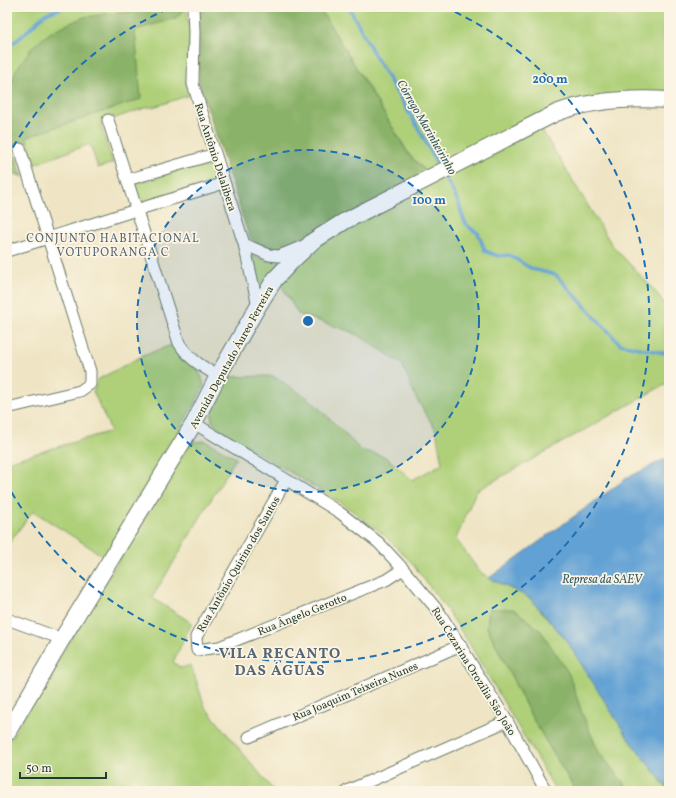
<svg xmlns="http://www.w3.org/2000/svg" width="676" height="798" viewBox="0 0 676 798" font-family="Vollkorn,serif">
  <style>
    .green { fill: #afd079; stroke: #678656 }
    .forest { fill: #8bb269; stroke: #55784e }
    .water { fill: #62a1d4; stroke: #406f84 }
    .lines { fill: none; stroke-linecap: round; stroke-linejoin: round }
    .stream { stroke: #62a1d4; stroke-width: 3.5 }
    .minor-casing { stroke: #687867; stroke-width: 13 }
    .secondary-casing { stroke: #687867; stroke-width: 18 }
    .minor { stroke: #fff; stroke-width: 11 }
    .secondary { stroke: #fff; stroke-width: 16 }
    .ring { fill: none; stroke: #1f6fb2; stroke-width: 2; stroke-dasharray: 7 5 }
    .labels { text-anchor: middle; stroke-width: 3.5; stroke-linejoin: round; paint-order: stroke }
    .street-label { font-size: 11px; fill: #1f3d34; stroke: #fcf5e5 }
    .water-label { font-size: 12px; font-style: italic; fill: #335b64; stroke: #fcf5e5 }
    .neighbourhood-label { font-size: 12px; letter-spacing: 1px; fill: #576673; stroke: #fcf5e5 }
    .district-label { font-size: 15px; font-weight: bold; letter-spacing: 1px; fill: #576673; stroke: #fcf5e5 }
    .centre { fill: #1f6fb2; stroke: #fcf5e5; stroke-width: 2 }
    .ring-label { font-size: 12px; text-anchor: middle; font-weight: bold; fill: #1f6fb2; stroke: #fcf5e5; stroke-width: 3.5; stroke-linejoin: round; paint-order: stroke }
  </style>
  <rect width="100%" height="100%" fill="#fcf5e5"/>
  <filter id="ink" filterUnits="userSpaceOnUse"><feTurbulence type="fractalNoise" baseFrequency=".025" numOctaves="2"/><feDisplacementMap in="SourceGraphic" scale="8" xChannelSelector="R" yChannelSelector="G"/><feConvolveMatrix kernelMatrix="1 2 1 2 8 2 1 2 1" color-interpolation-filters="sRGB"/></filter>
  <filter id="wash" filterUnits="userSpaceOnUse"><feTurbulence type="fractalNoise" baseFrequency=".012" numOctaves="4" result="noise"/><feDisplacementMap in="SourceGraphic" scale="16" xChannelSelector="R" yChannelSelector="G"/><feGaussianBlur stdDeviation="0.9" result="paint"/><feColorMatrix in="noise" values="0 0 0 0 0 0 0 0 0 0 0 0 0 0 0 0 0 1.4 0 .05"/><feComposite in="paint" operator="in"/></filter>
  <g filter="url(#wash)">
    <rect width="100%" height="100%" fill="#efe5c5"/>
    <!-- green -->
    <path class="green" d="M7,7H143L132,12L106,14L16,70L7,97Z
      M186,7L190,32L186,84L189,95L154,107H148L115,118L110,116L102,119L101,126L113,163L98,168L90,144L35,164L29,147L27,137L140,99L135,30L176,18Z
      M319,7H669V96L554,109L461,152L428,173L410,156Z
      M540,127L612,245L653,289L669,309V385L662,386L476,491L456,539L479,571L489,578L530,598L566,640L628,738L669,791H630L598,751L582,713L489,609L487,627L531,716L576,791H556L469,643L447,610L411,562L383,534L343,504L225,433L212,422L211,403L223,377L273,376L311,400L361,450L386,457L412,480L442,464L436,430L417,400L402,364L366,340L352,332L298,314L280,283L315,246Z
      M205,162L211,164L216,178L214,181L142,203L137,201L133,187L135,184Z
      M254,256L267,261H282L258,293L252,262Z
      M174,344C184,363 201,363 204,387L105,557L33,511L9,543L7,542V462L111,431L93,391L96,386L97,380L140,357Z
      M206,441L236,458L152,598L192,623L173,662L181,668L191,665L205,707L274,791H119L69,789L65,791H14L7,789V745L23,718L191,442Z"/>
    <!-- forest -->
    <path class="forest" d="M143,7H186L176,18L135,30L141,99L27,137L29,147L25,144L16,147L15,154L23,177L12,173L7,174V97L16,70L33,46L54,30L84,17L106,14L132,12Z
      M199,7H319L410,156L428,173L290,246C269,251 266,251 249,237L199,82Z
      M489,609H514L541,631L569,674L582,713L598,751L630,791H576L531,716L487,627Z"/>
    <!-- water -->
    <path class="water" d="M669,457V790L628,738L566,640L530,598L489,578L627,478Z"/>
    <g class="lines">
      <!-- stream -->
      <path class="stream" d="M349,7L376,58L417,126L440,169
        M7,47L20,38L45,14L64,7
        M444,176C448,184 455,193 458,202C464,217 461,224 478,233L485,251L498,256L509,255L532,269L556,275L620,344L669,354"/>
    </g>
  </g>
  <g filter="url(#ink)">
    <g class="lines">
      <defs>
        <path id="minor" d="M193,7L194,32L193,84L244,244L258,306
          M108,120L179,343C189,359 201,366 218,376
          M127,180L215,154
          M244,244L269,255L279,256L303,246
          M7,251L136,210L224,183
          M7,408L80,391L90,384V371L20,149
          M194,423L339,512L379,543L403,569L439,612L507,721L546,791
          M286,480L196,637L197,650L219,647L386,580L403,569
          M7,619L62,639
          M249,737L461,645
          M347,791L507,721"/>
        <path id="secondary" d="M7,733L62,639L194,423L218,376L258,306L275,279L291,262L313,241L345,221L556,113C591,100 632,98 669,100"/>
      </defs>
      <!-- minor casing -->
      <use href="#minor" class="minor-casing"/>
      <!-- secondary casing -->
      <use href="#secondary" class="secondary-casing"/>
      <!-- minor -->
      <use href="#minor" class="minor"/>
      <!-- secondary -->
      <use href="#secondary" class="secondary"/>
    </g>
  </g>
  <!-- distance rings -->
  <circle cx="308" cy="321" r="171" fill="#1f6fb2" fill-opacity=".12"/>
  <g class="ring">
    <circle cx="308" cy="321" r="171"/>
    <path d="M7 158A342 342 0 0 1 172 7M444 7A342 342 0 1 1 7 484"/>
  </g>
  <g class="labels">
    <!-- street labels -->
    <g class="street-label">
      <text transform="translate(216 157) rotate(72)" y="4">Rua Antônio Delalibera</text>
      <text transform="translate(231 357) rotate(-61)" y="4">Avenida Deputado Áureo Ferreira</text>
      <text transform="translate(238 564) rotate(-60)" y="4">Rua Antônio Quirino dos Santos</text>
      <text transform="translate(302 614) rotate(-22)" y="4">Rua Ângelo Gerotto</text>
      <text transform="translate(474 671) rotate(58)" y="4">Rua Cezarina Orozília São João</text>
      <text transform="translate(355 691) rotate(-23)" y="4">Rua Joaquim Teixeira Nunes</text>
    </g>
    <!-- water labels -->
    <g class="water-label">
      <text transform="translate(427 127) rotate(60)" y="4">Córrego Marinheirinho</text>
      <text x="602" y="583">Represa da SAEV</text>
    </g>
    <!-- neighbourhood labels -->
    <g class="neighbourhood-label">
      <text x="113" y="242">CONJUNTO HABITACIONAL<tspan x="113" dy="14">VOTUPORANGA C</tspan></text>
    </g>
    <!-- district labels -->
    <g class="district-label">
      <text x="280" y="658">VILA RECANTO<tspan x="280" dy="17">DAS ÁGUAS</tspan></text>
    </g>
  </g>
  <circle cx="308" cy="321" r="6" class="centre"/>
  <g class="ring-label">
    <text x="550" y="83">200 m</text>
    <text x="429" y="204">100 m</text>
  </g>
  <!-- margin -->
  <rect width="676" height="798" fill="none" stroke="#fcf5e5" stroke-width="24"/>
  <!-- scale -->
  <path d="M20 772v6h86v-6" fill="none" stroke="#1f3d34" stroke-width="2"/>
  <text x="26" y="772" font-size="12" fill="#1f3d34" stroke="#fcf5e5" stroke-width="3" paint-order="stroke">50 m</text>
</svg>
